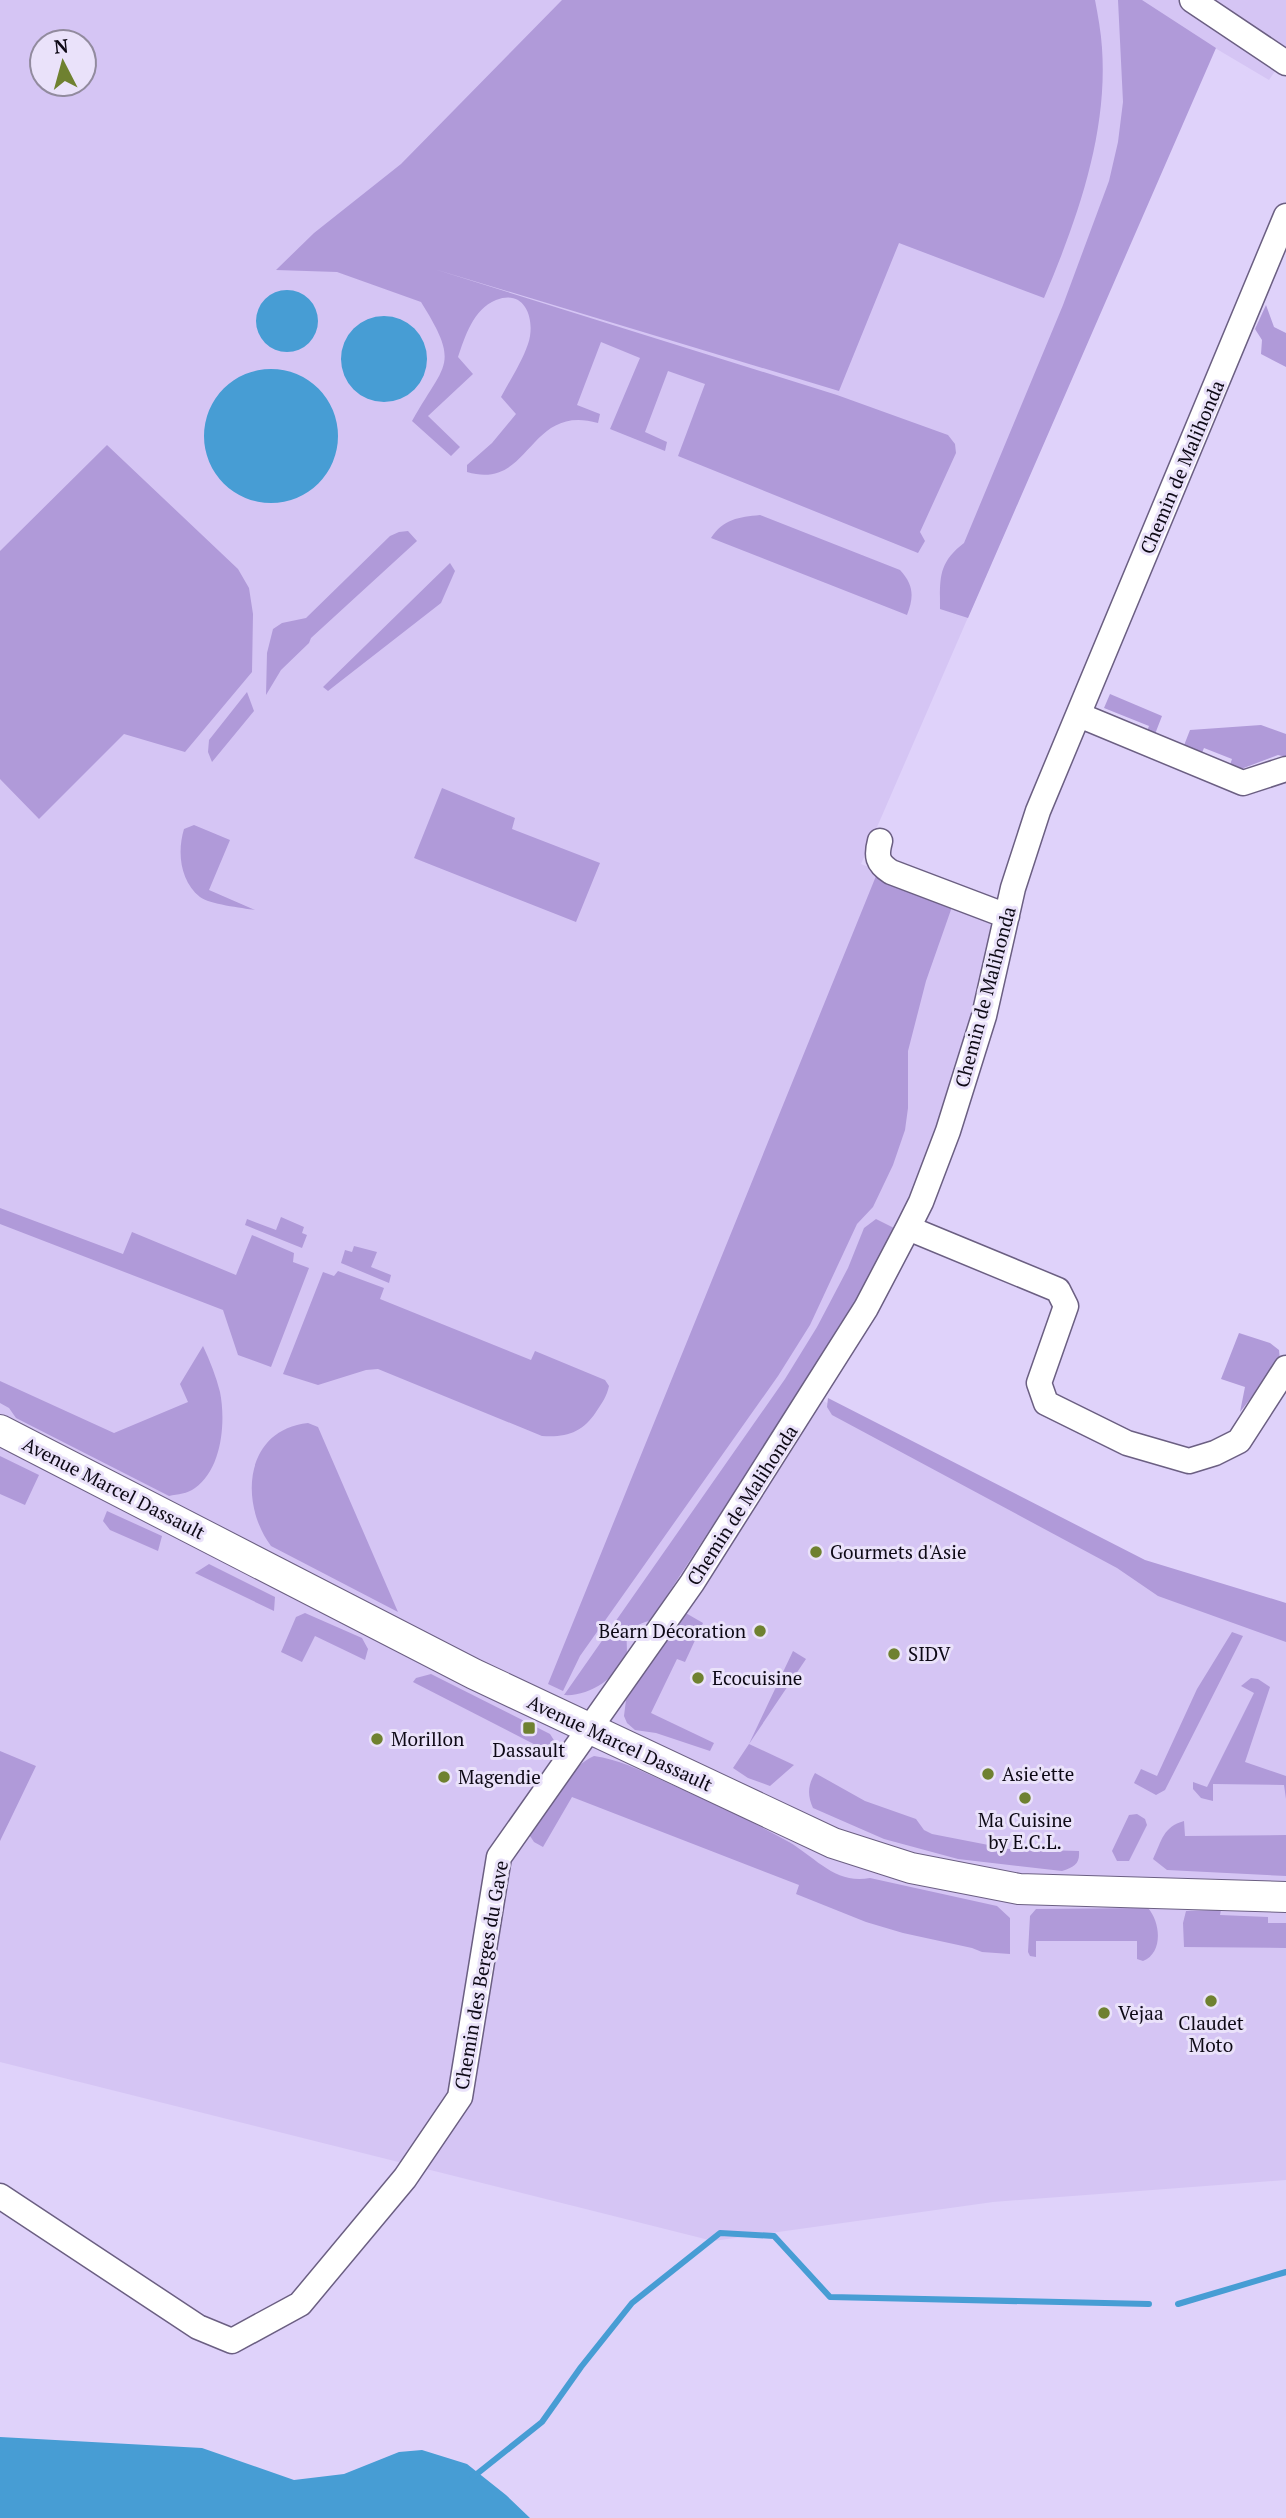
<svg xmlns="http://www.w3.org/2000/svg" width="1286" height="2518" viewBox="0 0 1286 2518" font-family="'PT Serif',serif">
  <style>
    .built { fill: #d5c5f4; fill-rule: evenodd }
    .green { fill: #b09ad9 }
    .water { fill: #479dd4 }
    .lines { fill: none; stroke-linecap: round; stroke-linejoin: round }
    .stream { stroke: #479dd4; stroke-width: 6 }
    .minor-casing { stroke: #6b5f82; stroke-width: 27 }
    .tertiary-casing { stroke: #6b5f82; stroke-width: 32 }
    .minor { stroke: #fff; stroke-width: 24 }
    .tertiary { stroke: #fff; stroke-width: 30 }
    .poi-dot { fill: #6f8130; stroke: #eae2fa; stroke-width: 2.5 }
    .labels { text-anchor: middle; stroke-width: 6; stroke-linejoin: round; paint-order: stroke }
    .street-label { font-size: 19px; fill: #0d0915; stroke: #eae2fa }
    .poi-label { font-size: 19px; fill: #0d0915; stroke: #eae2fa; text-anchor: start }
  </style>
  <rect width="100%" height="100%" fill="#dfd2fa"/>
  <!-- built -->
  <path class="built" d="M0,0H1286V55L1269,80L1215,48L861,864L1006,922L948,1131L812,1395L1096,1545L1286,1628V2180L993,2202L713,2241L0,2062ZM42,42H84V84H42Z"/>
  <!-- green -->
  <path class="green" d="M562,0H1095C1098,16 1101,32 1102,48C1108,134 1077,220 1044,298L899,243L839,391L434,269L837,395L948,435L955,444L956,453L920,532L925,541L918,553L678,456L705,384L668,371L645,432L667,442L665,451L610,429L640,358L601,342L577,405L600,414L598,423C527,403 532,491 467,472V465L492,443L516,414L501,397C510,380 522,362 528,344C536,321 526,288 496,300C473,309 465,337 458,357L473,374L428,416L460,447L451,456L412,421C445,362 461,366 421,302L337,272L276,270L314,233L401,164Z
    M1118,0H1142L1216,48L968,618L940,609C940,578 938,563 964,543L1063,305L1109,181L1118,142L1123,102Z
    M1266,305L1274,327L1286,333V367L1261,354L1262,340L1255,329Z
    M107,445L238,569L249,588L253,614L252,672L185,752L124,734L39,819L0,779V551Z
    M760,515L900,570C914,585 914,597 907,615L711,538C723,519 739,517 760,515Z
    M408,531L417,541L311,638L309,643L281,670L266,695L267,653L273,629L282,623L306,618L390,536L399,532Z
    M450,563L455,571L441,603L328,691L323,687Z
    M247,692L254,711L212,762L208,752L209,740Z
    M1110,694L1162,716L1155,734L1147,731L1149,726L1104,708Z
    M1261,725L1286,734V757L1278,755L1241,769L1230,765L1232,759L1204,748L1201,755L1183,748L1190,730Z
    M442,788L515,818L512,829L600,863L576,922L414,858Z
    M194,825L230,840L209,890L255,910C242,908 209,904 200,897C180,881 177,852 184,829Z
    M876,876L953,904L926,981L908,1051V1108L905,1130L893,1165L873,1207L857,1224L810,1325L778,1376L580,1656L563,1691L548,1684Z
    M0,1208L123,1254L132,1232L236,1275L252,1235L294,1253L293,1262L309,1268L271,1367L238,1355L223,1310L0,1224Z
    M281,1217L304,1227L302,1233L307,1235L302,1248L245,1225L247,1219L276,1230Z
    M876,1219L894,1228L838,1333L651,1620C641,1624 629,1626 627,1639C626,1644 628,1651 626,1656C617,1678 588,1697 564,1695L785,1379L817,1327L848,1268L864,1228Z
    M354,1246L377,1252L371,1267L391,1275L389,1283L341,1263L345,1250L352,1252Z
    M338,1271L384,1288L380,1299L531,1360L535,1351L605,1380L609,1386C607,1396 602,1403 596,1412C583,1432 566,1438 542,1436L378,1369L366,1370L318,1385L283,1374L323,1272L334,1276Z
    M1239,1333L1270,1343L1279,1350L1280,1360L1240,1412L1245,1387L1221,1379Z
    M203,1346C210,1361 216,1376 220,1392C226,1422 222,1469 195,1488C187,1494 178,1494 169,1496L16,1418L9,1408L0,1403V1381L114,1433L188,1402L180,1384Z
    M828,1398L1145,1560L1286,1603V1642L1158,1596L1117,1568L832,1415L827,1407Z
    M308,1423L318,1427L398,1612L271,1546C239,1503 244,1430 308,1423Z
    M0,1456L39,1475L25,1505L0,1494Z
    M107,1511L162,1536L158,1551L110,1530L103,1521Z
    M209,1564L275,1597L274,1611L195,1573Z
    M684,1612L703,1623L685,1662L677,1659L651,1713L714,1743L710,1751L656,1733L635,1730L627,1723L624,1716L626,1700Z
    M305,1613L362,1638L368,1649L365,1660L315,1636L302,1662L281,1652L296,1617Z
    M1232,1632L1243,1636L1165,1790L1156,1795L1134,1783L1141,1769L1157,1776L1197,1689Z
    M793,1651L806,1659L749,1744L794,1765L770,1786L748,1778L733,1768L749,1744Z
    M431,1674L550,1734L557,1745L555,1755L413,1682L416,1678Z
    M1251,1678L1258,1679L1270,1687L1245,1762L1286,1776V1799L1284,1785L1213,1784V1801L1201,1798L1193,1789V1782L1207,1787L1254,1693L1241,1686Z
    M0,1751L36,1766L0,1841Z
    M594,1756C624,1760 651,1776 679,1788C716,1805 754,1822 789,1842C815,1857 836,1885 870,1878L997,1906L1010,1918V1954L982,1952L972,1948L903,1933L866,1922L796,1894L799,1885L572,1797L543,1847L534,1842L530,1836V1828C548,1804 566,1769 594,1756Z
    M815,1773L865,1801L916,1819L924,1830L932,1834L1009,1849L1079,1851C1080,1864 1074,1867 1062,1871L958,1859L884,1839L813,1808C807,1795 808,1785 815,1773Z
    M1137,1814L1145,1819L1147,1825L1129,1861H1117L1112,1851L1129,1815Z
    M1184,1821L1185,1836L1286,1835V1876L1167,1870L1153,1859C1162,1840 1163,1827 1184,1821Z
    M1148,1908C1161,1923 1163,1953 1143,1961L1137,1959V1941H1036V1957L1030,1956L1028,1952L1030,1916L1036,1909Z
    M1221,1910L1220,1915L1268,1917V1923H1286V1948L1184,1947L1183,1923L1186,1911Z"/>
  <!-- water -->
  <path class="water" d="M256 321a31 31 0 1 1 62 0a31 31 0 1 1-62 0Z
    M341 359a43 43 0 1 1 86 0a43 43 0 1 1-86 0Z
    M204 436a67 67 0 1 1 134 0a67 67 0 1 1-134 0Z
    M0,2437L202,2448L294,2480L344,2474L399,2452L422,2450L467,2464L506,2495L530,2518H0Z"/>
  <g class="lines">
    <!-- stream -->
    <path class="stream" d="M1178,2304L1286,2272
      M473,2477L542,2422L581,2367L632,2303L720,2233L774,2236L830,2297L1149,2304"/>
    <defs>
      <path id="minor" d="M1192,0L1286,63
        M1079,715L1243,783L1286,769
        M880,841C876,856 877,863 891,872L1007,916
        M908,1228L1058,1290L1066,1306L1039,1383L1046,1403L1127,1443L1189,1461L1215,1453L1239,1441L1286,1368
        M0,2196L198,2327L232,2341L300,2304L405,2178L460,2097L499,1857L692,1583L866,1308L908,1228L921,1202L948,1131L984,1016L1013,888L1038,811L1286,216"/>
      <path id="tertiary" d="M0,1430L474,1674L833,1843L911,1868L1019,1889L1286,1897"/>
    </defs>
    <!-- minor casing -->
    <use href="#minor" class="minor-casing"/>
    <!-- tertiary casing -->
    <use href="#tertiary" class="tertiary-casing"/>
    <!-- minor -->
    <use href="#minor" class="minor"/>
    <!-- tertiary -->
    <use href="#tertiary" class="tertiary"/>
  </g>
  <!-- markers -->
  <g class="poi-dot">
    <circle cx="816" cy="1552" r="7"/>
    <circle cx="760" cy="1631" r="7"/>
    <circle cx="894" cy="1654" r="7"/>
    <circle cx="698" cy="1678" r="7"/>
    <rect x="522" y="1721" width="14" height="14" rx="3.5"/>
    <circle cx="377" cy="1739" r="7"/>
    <circle cx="988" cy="1774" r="7"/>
    <circle cx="444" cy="1777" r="7"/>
    <circle cx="1025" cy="1798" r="7"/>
    <circle cx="1211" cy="2001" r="7"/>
    <circle cx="1104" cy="2013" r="7"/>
  </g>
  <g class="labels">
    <!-- street labels -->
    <g class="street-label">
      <text transform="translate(1182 467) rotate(-67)" y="7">Chemin de Malihonda</text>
      <text transform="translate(985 997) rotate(-75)" y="7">Chemin de Malihonda</text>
      <text transform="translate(114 1488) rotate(27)" y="7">Avenue Marcel Dassault</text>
      <text transform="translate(742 1505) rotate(-57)" y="7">Chemin de Malihonda</text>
      <text transform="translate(620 1743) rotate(25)" y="7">Avenue Marcel Dassault</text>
      <text transform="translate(481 1975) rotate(-80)" y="7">Chemin des Berges du Gave</text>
    </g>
    <!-- poi labels -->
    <g class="poi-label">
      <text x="830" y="1559">Gourmets d'Asie</text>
      <text x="746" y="1638" text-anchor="end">Béarn Décoration</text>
      <text x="908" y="1661">SIDV</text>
      <text x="712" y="1685">Ecocuisine</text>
      <text x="391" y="1746">Morillon</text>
      <text x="529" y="1757" text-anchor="middle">Dassault</text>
      <text x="1002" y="1781">Asie'ette</text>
      <text x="458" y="1784">Magendie</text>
      <text x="1025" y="1827" text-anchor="middle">Ma Cuisine<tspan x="1025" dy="22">by E.C.L.</tspan></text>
      <text x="1118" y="2020">Vejaa</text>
      <text x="1211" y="2030" text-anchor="middle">Claudet<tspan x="1211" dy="22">Moto</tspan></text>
    </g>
  </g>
  <!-- north arrow -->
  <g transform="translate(63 63) rotate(354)"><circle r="33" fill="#eae2fa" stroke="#928b9e" stroke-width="2"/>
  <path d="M0-5L12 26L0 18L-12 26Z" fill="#6f8130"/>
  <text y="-10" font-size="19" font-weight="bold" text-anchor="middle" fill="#0d0915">N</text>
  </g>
</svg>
